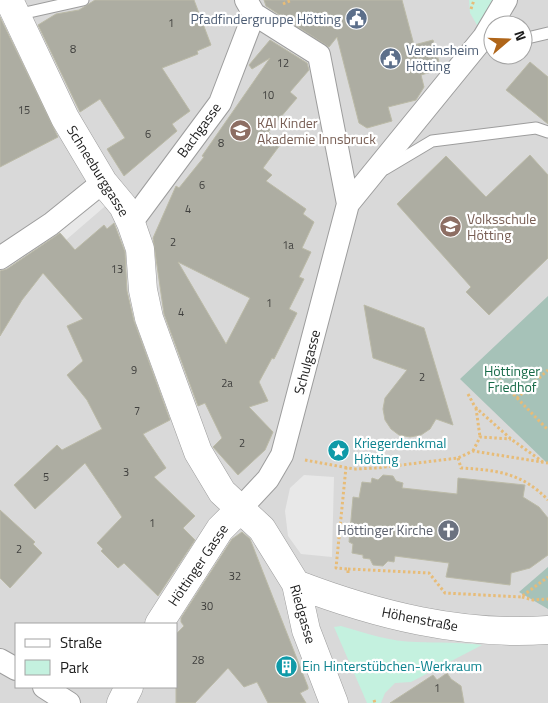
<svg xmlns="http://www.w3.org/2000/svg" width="548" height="703" viewBox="0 0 548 703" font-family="'Titillium Web',sans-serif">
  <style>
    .residential { fill: #d9d9d9; fill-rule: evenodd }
    .cemetery { fill: #a6c2b8 }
    .park { fill: #c4f1df }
    .parking { fill: #e8e8e8 }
    .building { fill: #adada2; stroke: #bbbaa7; fill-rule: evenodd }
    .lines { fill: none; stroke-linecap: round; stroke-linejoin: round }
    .service-casing { stroke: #9d9d9d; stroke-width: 13 }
    .minor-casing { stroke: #9d9d9d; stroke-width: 24 }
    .tertiary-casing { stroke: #9d9d9d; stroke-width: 29 }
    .path { stroke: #e7bc78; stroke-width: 3; stroke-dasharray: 2.5 2.5; stroke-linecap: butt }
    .service { stroke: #fff; stroke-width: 11 }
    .minor { stroke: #fff; stroke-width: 22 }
    .tertiary { stroke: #fff; stroke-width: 28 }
    .labels { text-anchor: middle; stroke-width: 4.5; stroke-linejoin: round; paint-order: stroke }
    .number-label { font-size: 11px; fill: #40403e }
    .service-label { font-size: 14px; fill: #4e5e75; stroke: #fff; text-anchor: end }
    .education-label { font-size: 14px; fill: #785e54; stroke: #fff; text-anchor: start }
    .street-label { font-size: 14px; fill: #1c1c1c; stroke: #fff }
    .park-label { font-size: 14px; fill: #186b49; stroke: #fff }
    .culture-label { font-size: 14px; fill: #0d838f; stroke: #fff; text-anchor: start }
    .worship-label { font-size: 14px; fill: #5b616d; stroke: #fff; text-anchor: end }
  </style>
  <rect width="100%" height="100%" fill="#eaece2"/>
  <!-- residential -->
  <path class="residential" d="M0,0H548V703H0ZM493,25H523V55H493ZM16,624H176V687H16Z"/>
  <!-- cemetery -->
  <path class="cemetery" d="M548,296V464L460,379Z
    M548,567V609L519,592Z"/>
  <!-- park -->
  <path class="park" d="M469,0H506L484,37L470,13Z
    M341,626C366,633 391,642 416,642C439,643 460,642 482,645L411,682L395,683L385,693L381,703H367L334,627Z"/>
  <!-- parking -->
  <path class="parking" d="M100,190L110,202L66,240L57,229Z
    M304,475L334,477L332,557L301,554L288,536L285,511L290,488Z"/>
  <!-- building -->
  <path class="building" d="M95,0H194L211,45L197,51L198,54L162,68L190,111L172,124L177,131L124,176L107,149L125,138L100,99L80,112L38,25L56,14L79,10Z
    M264,0H402L414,45L433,40L441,69L421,75L424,87L416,100L388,107L392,121L367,128L359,123L337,37L329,47L266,6Z
    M0,17L58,137L0,167Z
    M270,40L307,63L309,70L290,92L297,98L268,132L270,133L269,136L280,145L263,168L272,175L266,181L306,209L303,214L314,222L302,248L311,252L299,277L304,279L289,309L297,313L274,359L272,358L259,382L268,401L249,407L273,432L265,450L238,475L213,447L222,438L205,403L198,406L164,314L153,238L176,186L179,188L204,157L202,156L270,58L252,69L249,65ZM178,262L250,298L226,344Z
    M530,62L548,77V124L506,90Z
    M530,155L548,175V258L489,315L466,292L471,287L397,204L446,156L486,197Z
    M114,223L125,252L127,291L134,321L170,420L143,434L166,468L154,477L195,516L183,528L195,540L158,596L124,563L118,568L101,551L103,549L97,543L122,517L85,463L35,509L14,485L57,445L62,450L102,429L87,400L67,375L83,361L67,326L83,319L43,273L22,300L0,336V271L7,269L60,233L75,250L104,225L107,229Z
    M364,305L424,328L453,425L436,419L430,429L421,435L410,437L399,435L391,429L385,420L383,409L385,398L407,370L373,358Z
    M383,475L393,476L396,481L403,483L402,488L457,494L458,478L525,485L523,497L539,507L548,518V555L530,568L511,573L510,585L446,577L449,563L395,556L394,562L388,561L383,566L373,565L370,559L363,558V555L352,553L353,544L349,542L353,497L359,498L362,482L371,483L372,478L378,480Z
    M0,510L35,542L33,544L42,553L10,588L0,578Z
    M242,532L250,539L308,687V689L300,693L306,703H268L257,682L244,687L228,668L195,703H176V634L184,626L181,622V618L232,539Z
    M447,673L451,679L461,686L464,703H390L433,675L437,680Z"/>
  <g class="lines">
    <defs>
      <path id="service" d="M16,15L83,0
        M523,39L548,33
        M385,169L432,141L536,128L548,132"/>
      <path id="minor" d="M254,14L319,55L348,204
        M131,223L220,103L254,14L246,0
        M0,258L51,224L103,182
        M241,508L268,479L282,455L348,204L484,37L506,0
        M0,660L16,669
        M44,687L69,703"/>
      <path id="tertiary" d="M9,0L65,118L103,182L123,206L131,223L140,249L143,290L149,318L198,452L222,492L262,529L296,584L306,630L334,703
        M296,584C377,615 461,636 548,630
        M159,624L220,529L241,508
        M121,703L129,687"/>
    </defs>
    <!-- service casing -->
    <use href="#service" class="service-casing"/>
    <!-- minor casing -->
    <use href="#minor" class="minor-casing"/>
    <!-- tertiary casing -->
    <use href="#tertiary" class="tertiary-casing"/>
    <!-- path -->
    <path class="path" d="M283,4L292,0
      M471,9L474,0
      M489,369L517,398L548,370
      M468,394L475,407L511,439L543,462
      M517,398L548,430
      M476,408L480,437
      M473,451L480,437L511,439
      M458,458L461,468C497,470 522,473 548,500
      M305,460L354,469L377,468L458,458L473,451L548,463
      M346,467L336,568L348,569V574
      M348,569L429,573L445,593L521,597L548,577
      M522,597L533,600L548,599
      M374,700L375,703"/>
    <!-- service -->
    <use href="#service" class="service"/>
    <!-- minor -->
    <use href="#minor" class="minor"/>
    <!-- tertiary -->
    <use href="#tertiary" class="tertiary"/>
  </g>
  <!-- icons -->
  <defs>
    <symbol id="civic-disc" viewBox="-11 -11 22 22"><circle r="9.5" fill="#5c6f8a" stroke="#fff"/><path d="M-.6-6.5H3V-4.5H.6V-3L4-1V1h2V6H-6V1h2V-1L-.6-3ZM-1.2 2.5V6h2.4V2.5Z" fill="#fff"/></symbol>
    <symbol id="school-disc" viewBox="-11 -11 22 22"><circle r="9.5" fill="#8d6e63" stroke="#fff"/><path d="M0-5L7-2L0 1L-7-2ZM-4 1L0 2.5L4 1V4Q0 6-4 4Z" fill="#fff"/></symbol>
    <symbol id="sight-disc" viewBox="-11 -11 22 22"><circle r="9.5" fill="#0f9aa8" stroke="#fff"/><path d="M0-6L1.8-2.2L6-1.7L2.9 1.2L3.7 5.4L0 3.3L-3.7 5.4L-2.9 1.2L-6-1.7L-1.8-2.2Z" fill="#fff"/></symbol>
    <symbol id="church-disc" viewBox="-11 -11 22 22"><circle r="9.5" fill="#6b7280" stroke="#fff"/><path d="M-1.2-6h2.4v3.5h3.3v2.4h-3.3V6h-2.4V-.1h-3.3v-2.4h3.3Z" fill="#fff"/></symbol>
    <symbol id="building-disc" viewBox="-11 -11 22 22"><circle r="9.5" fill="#0f9aa8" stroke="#fff"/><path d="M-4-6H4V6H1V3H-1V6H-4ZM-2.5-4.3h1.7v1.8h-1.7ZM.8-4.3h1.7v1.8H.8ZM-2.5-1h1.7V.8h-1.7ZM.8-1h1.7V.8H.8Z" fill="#fff"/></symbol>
  </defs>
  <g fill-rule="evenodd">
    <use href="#civic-disc" x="344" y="6" width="25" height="25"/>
    <use href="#civic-disc" x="378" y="46" width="25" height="25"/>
    <use href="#school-disc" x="228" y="118" width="25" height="25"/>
    <use href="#school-disc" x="438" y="214" width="25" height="25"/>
    <use href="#sight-disc" x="326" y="438" width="25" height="25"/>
    <use href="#church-disc" x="436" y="518" width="25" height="25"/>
    <use href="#building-disc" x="274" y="654" width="25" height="25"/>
  </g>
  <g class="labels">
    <!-- number labels -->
    <g class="number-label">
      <text x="171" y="27">1</text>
      <text x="73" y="53">8</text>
      <text x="283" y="67">12</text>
      <text x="268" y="99">10</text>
      <text x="24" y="114">15</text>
      <text x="148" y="138">6</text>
      <text x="221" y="147">8</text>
      <text x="202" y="189">6</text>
      <text x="188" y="213">4</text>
      <text x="173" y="246">2</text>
      <text x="288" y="249">1a</text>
      <text x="117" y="273">13</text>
      <text x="269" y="307">1</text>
      <text x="181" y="316">4</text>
      <text x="134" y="374">9</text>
      <text x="422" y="381">2</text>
      <text x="227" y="387">2a</text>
      <text x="137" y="415">7</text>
      <text x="242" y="447">2</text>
      <text x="126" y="476">3</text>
      <text x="46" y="481">5</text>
      <text x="152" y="527">1</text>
      <text x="19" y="553">2</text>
      <text x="235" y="580">32</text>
      <text x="207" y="610">30</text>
      <text x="198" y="664">28</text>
      <text x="437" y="692">1</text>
    </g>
    <!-- service labels -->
    <g class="service-label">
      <text x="341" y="24">Pfadfindergruppe Hötting</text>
      <text x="406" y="55" text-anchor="start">Vereinsheim<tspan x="406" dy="16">Hötting</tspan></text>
    </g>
    <!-- education labels -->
    <g class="education-label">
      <text x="257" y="128">KAI Kinder<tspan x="257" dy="16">Akademie Innsbruck</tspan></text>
      <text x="467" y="224">Volksschule<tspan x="467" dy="16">Hötting</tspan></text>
    </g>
    <!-- street labels -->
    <g class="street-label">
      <text transform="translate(199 130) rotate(-54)" y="5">Bachgasse</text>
      <text transform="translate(98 171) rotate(58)" y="5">Schneeburggasse</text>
      <text transform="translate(307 362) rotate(-75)" y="5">Schulgasse</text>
      <text transform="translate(198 565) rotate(-56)" y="5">Höttinger Gasse</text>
      <text transform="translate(303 614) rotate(74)" y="5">Riedgasse</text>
      <text transform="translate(420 619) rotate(11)" y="5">Höhenstraße</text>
    </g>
    <!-- park labels -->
    <g class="park-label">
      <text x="512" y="376">Höttinger<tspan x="512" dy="16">Friedhof</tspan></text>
    </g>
    <!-- culture labels -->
    <g class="culture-label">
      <text x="354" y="448">Kriegerdenkmal<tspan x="354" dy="16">Hötting</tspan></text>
      <text x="302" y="671">Ein Hinterstübchen-Werkraum</text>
    </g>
    <!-- worship labels -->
    <g class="worship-label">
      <text x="433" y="535">Höttinger Kirche</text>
    </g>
  </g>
  <!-- legend -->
  <rect x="15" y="623" width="162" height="65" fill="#ffffff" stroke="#a4a4a4"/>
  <rect x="25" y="639" width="25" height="8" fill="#ffffff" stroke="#a4a4a4"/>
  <text x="60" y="648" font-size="15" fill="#1c1c1c">Straße</text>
  <rect x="25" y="660" width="25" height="15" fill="#c4f1df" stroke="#a4a4a4"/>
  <text x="60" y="673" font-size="15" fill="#1c1c1c">Park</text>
  <!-- north arrow -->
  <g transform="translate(508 40) rotate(71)"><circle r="24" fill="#ffffff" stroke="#a4a4a4"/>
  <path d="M0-4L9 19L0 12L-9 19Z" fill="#af6519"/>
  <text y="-8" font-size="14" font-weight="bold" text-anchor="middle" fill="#1c1c1c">N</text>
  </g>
</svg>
